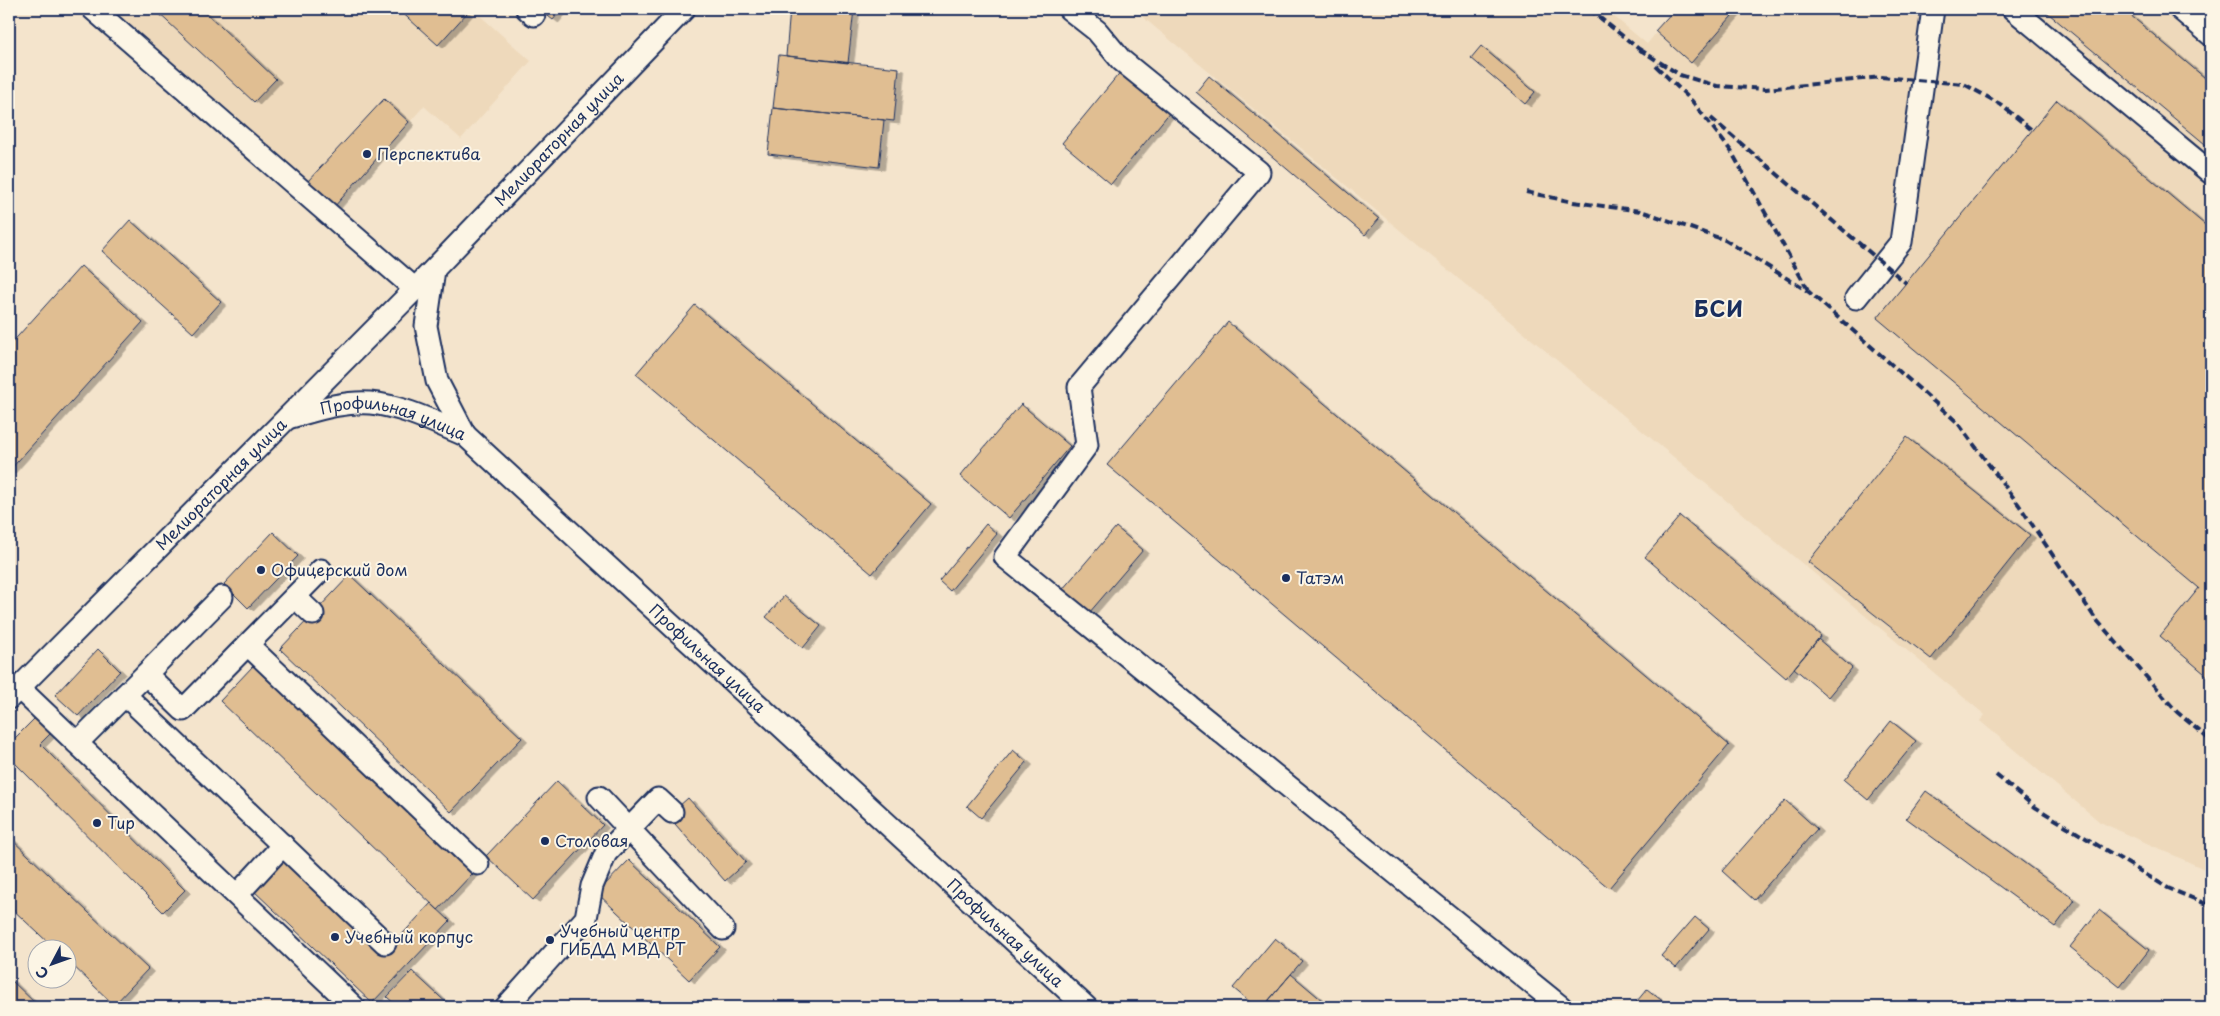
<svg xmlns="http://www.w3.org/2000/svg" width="2220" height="1016" viewBox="0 0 2220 1016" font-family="'Playpen Sans',sans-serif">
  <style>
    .built { fill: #eed9bb }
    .building { fill: #e0be92; stroke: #1b2f5e; filter: url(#shadow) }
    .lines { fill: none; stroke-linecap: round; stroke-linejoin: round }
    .minor-casing { stroke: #1b2f5e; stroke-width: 25 }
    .minor { stroke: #fcf5e5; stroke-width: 21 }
    .rail { stroke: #1b2f5e; stroke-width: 4; stroke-dasharray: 8 4; stroke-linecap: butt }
    .poi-dot { fill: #1b2f5e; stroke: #fcf5e5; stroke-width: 2 }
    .labels { text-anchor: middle; stroke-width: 4; stroke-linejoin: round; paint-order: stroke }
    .street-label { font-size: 16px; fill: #1b2f5e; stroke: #fcf5e5 }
    .poi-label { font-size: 16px; fill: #1b2f5e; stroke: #fcf5e5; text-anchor: start }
    .district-label { font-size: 21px; font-weight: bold; letter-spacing: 1px; fill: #1b2f5e; stroke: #fcf5e5 }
  </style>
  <defs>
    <filter id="shadow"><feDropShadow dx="5.5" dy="3" stdDeviation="0" flood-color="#0004"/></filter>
  </defs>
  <rect width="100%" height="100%" fill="#f4e4cc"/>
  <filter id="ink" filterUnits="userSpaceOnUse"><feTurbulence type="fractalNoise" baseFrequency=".02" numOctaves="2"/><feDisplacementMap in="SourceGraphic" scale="10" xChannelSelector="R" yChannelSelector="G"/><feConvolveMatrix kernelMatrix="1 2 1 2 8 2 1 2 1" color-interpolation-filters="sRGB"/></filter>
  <g filter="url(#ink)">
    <!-- built -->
    <path class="built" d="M110,9H478L476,12L531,61L461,139L424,106L334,207Z
      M1133,9H1605L1647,44L1675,9H2211V872L2100,822L1980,721L1985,715Z"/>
    <!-- building -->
    <path class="building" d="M154,9H202L276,79L254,102Z
      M398,9H462L467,13L438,45Z
      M539,9H562L553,20Z
      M790,9H854L848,63L786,56Z
      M1675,9H1738L1691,63L1655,31Z
      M2043,9H2123L2211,83V149Z
      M1481,46L1535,92L1525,104L1471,58Z
      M779,55L899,68L894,121L773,108Z
      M1122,70L1171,111L1111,184L1062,143Z
      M1209,76L1379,219L1365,235L1196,92Z
      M384,99L409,122L334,207L307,182Z
      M2057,100L2211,230V679L2160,636L2199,588L1877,318Z
      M773,108L884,120L879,167L768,154Z
      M130,220L221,302L193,333L102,251Z
      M81,266L143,322L9,471V346Z
      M695,305L931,504L872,574L636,374Z
      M1228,322L1729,745L1609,888L1107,465Z
      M1021,404L1070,446L1009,518L960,476Z
      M1907,437L2030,535L1931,659L1808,562Z
      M1680,516L1821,636L1786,678L1645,557Z
      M986,524L997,534L950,591L939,581Z
      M1116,527L1143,550L1083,620L1056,597Z
      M273,532L298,556L248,608L224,584Z
      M350,575L522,738L451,812L280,649Z
      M784,596L821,626L803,648L766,617Z
      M1818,639L1852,668L1828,697L1794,668Z
      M98,649L120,671L78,716L55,695Z
      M253,666L472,874L438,910L220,701Z
      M35,718L51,733L40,744L185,890L163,912L9,757V744Z
      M1891,721L1916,741L1868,800L1844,780Z
      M1013,750L1027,762L981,818L967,806Z
      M557,781L603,825L533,900L486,856Z
      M1926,791L2075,900L2055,927L1906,818Z
      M688,798L746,862L725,881L668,816Z
      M1785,800L1817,829L1754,900L1722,871Z
      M9,837L148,969L114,1005L68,961V948H54L9,906Z
      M284,857L385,953L431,903L450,921L372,1003L253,890Z
      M629,860L720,947L689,980L597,893Z
      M2099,910L2149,950L2120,987L2070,947Z
      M1695,917L1709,929L1676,968L1661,956Z
      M1275,938L1302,961L1263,1007H1256L1233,988Z
      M412,971L451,1007H398L387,997Z
      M1291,974L1330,1007H1278L1269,1000Z
      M9,978L39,1007H9Z
      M1647,989L1670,1007H1632Z"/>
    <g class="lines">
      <defs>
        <g id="minor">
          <path d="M93,9L415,289"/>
          <path d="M527,9L534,15"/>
          <path d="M1069,9L1097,31L1121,60L1259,172L1079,387L1087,445L1005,557L1561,1007"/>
          <path d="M2013,9L2211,173"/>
          <path d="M2180,9L2211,35"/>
          <path d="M434,270L426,326L437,381L465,435"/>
          <path d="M1856,298L1901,242L1933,9"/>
          <path id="s1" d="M287,418C314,411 342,401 370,403C403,406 436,423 465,435L1086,1007"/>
          <path d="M295,597L313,614"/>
          <path d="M248,645L478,864"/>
          <path d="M146,674L222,597"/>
          <path d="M19,688L354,1007"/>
          <path d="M125,695L385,943"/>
          <path id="s2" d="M9,698L415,289L684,9"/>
          <path d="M77,743L146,674L183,710L321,570"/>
          <path d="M599,797L723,929"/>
          <path d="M237,895L283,845"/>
          <path d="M506,1007L586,918L592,886L606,853L658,799L672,812"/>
        </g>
      </defs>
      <!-- minor casing -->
      <use href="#minor" class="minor-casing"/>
      <!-- minor -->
      <use href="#minor" class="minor"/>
      <!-- rail -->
      <path class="rail" d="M1589,9L1644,53
        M1639,49L1680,75L1717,86L1766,89L1881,77L1964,84L2000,104L2032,130
        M1656,66L1692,101L1731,151L1808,290
        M1711,118L1906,283
        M1526,192L1573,202L1641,211L1725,240L1809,292L1957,422L2019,505L2095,618L2177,712L2211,741
        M1996,775L2035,807L2168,888L2211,906"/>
    </g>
  </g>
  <!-- markers -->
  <g class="poi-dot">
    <circle cx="367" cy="154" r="5"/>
    <circle cx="261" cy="570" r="5"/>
    <circle cx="1286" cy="578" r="5"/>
    <circle cx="97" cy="823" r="5"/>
    <circle cx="545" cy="841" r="5"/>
    <circle cx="335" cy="937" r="5"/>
    <circle cx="550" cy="940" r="5"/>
  </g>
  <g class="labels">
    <!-- street labels -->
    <g class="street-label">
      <text dy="6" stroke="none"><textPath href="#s2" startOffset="784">Мелиораторная улица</textPath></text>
      <text dy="6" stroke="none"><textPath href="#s1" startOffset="110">Профильная улица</textPath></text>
      <text dy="6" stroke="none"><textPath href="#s2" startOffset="301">Мелиораторная улица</textPath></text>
      <text dy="6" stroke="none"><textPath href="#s1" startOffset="515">Профильная улица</textPath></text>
      <text dy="6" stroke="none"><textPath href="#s1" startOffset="920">Профильная улица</textPath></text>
    </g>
    <!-- poi labels -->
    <g class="poi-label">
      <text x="377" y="160">Перспектива</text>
      <text x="271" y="576">Офицерский дом</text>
      <text x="1296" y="584">Татэм</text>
      <text x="107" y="829">Тир</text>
      <text x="555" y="847">Столовая</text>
      <text x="560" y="937">Учебный центр<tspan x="560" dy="18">ГИБДД МВД РТ</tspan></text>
      <text x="345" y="943">Учебный корпус</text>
    </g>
    <!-- district labels -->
    <g class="district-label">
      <text x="1719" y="317">БСИ</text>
    </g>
  </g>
  <!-- margin -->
  <rect width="2220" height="1016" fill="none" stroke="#fcf5e5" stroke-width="30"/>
  <rect x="15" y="15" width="2190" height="986" fill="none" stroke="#1b2f5e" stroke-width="2" filter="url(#ink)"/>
  <!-- north arrow -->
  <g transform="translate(52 964) rotate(229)"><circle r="24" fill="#fcf5e5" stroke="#a2a6af"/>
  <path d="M0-4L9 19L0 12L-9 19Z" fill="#1b2f5e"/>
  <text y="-8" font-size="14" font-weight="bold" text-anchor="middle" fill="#1b2f5e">С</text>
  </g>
</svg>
